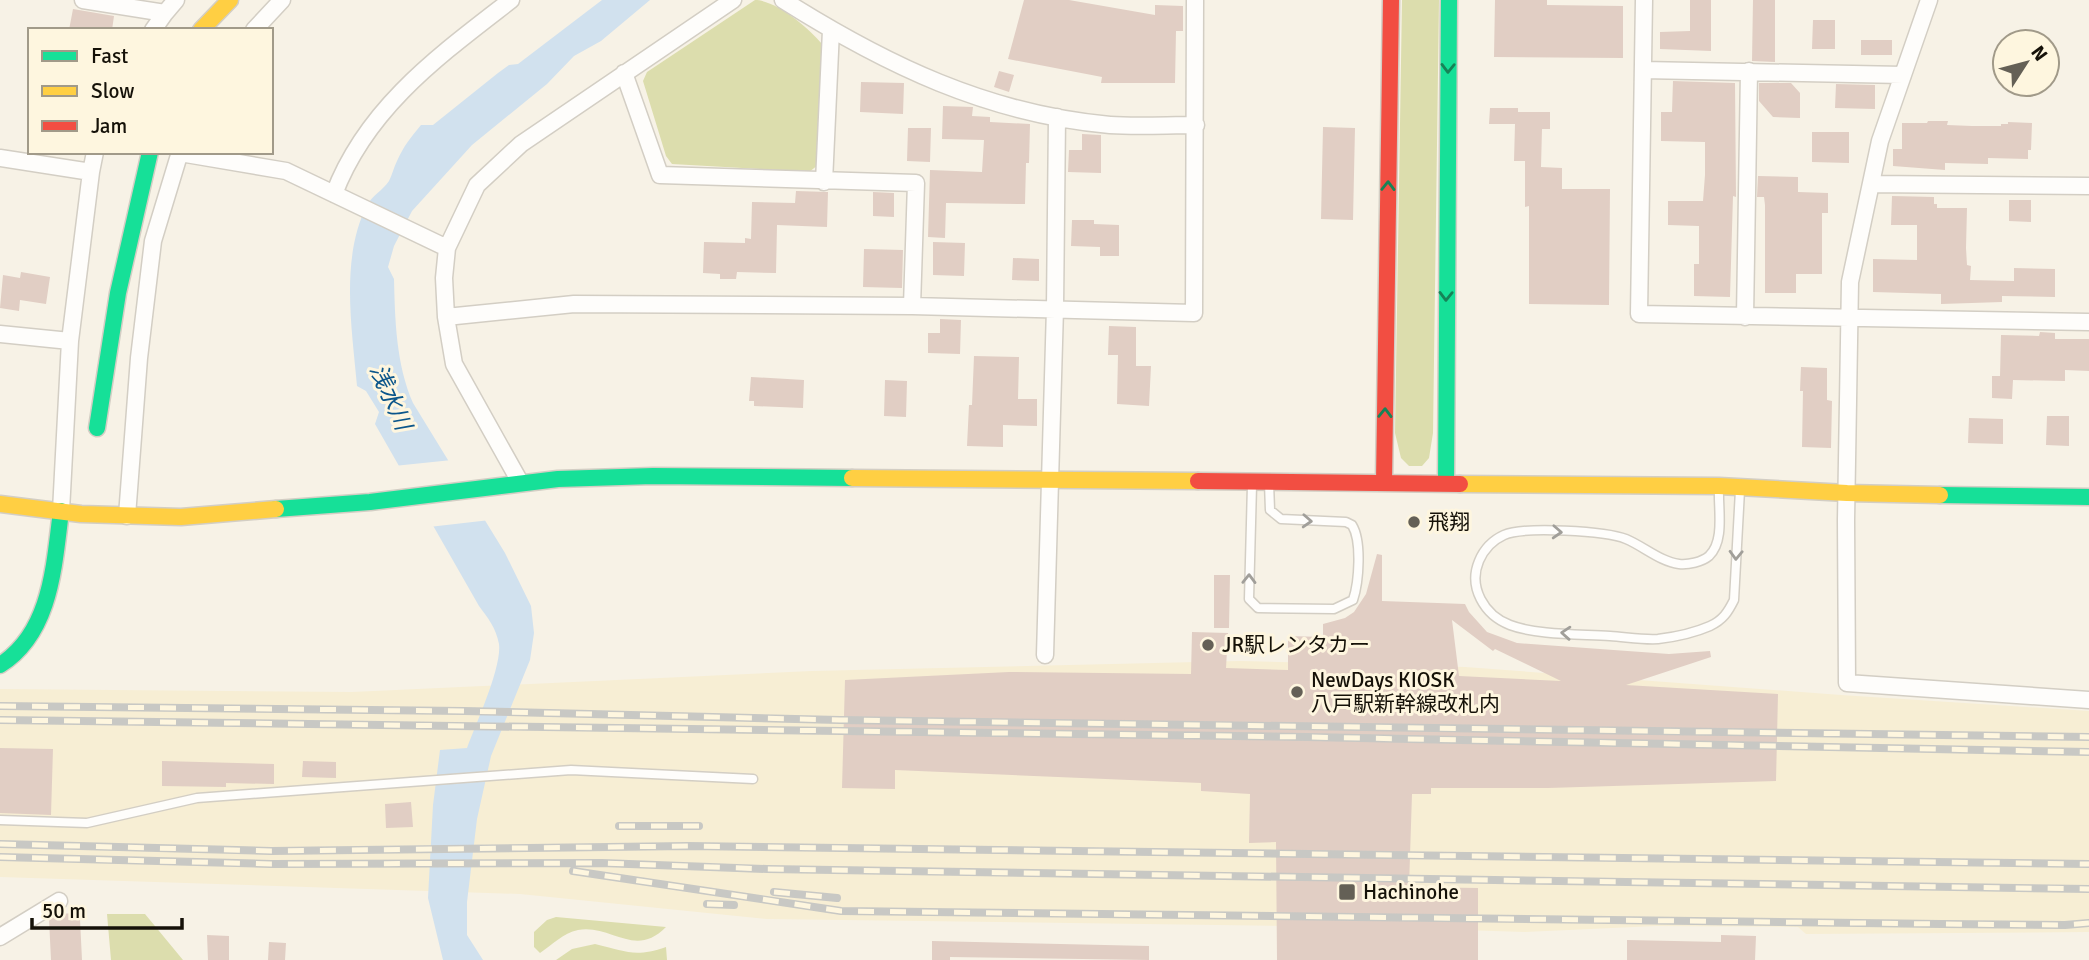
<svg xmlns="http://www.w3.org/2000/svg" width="2089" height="960" viewBox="0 0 2089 960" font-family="Signika,'Noto Sans JP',sans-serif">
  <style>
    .built { fill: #f7eed4 }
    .green { fill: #dcddad }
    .water { fill: #d1e1ee }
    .pier { fill: #f7f2e6 }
    .building { fill: #e1cec4; fill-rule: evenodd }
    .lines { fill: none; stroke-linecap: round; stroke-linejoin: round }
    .lane-casing { stroke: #d3cec4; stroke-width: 11 }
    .street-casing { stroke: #d3cec4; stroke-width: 19 }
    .fast-casing { stroke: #d3cec4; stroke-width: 19 }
    .slow-casing { stroke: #d3cec4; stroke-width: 19 }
    .jam-casing { stroke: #d3cec4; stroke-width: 19 }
    .lane { stroke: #fefdfb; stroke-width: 8 }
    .street { stroke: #fefdfb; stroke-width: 16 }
    .fast { stroke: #16e098; stroke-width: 16 }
    .slow { stroke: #ffcf43; stroke-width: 16 }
    .jam { stroke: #f24e42; stroke-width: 16 }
    .rail-casing { stroke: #c8c8c4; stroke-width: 8 }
    .rail { stroke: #fef6df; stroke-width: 5; stroke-dasharray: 16; stroke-linecap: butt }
    .oneway { stroke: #168357 }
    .oneway2 { stroke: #a19f9a }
    .poi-dot { fill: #646056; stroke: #fef6df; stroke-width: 2.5 }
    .labels { text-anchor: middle; stroke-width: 6; stroke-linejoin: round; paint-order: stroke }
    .poi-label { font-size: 21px; fill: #151108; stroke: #fef6df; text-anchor: start }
    .water-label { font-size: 23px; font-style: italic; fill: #0b568b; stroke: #fef6df }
  </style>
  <rect width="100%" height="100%" fill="#f7f2e6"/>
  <!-- built -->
  <path class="built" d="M1240,661L1465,667L1841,695L2089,711V932L1806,934L1798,927L1656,926L1525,932L1367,927L766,919L520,894L0,877V689L352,692L812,671Z"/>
  <!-- green -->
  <path class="green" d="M755,0C776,0 809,28 822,44L818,165L809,172L672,164L666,156L643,81L647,72Z
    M1402,0H1439L1433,433L1429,458L1422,466H1409L1401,458L1395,433Z
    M107,914H145L183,960H111Z
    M556,917L666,927C635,959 611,924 578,930C563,933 552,945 540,953L534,947V932L547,920Z
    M595,944C626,951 634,958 666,947L667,960H556L572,949Z"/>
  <!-- water -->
  <path class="water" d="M602,0H650L601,41L574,56L547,84L472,145L412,211L394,246L388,267L394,279C395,320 396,364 413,403L505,553L531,606L534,633L530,660L491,756L477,819L467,902V935L483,960H443L428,898L433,805L440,750L467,748C476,724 502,667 499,644C496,628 488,618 479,606L375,424L379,412L366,391L357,386C352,328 340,259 367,205C372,196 383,190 389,181C392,175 394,167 397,161C403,147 411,137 421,125H433L498,73L509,65L518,64Z"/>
  <!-- pier -->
  <path class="pier" d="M452,460L490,520L429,527L394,466Z"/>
  <!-- building -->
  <path class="building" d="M1024,0H1069L1155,15V5L1183,6V31H1176L1175,83H1101L1102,77L1008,59Z
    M1495,0H1547V5L1623,6V58L1494,57Z
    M1690,0H1711V51L1660,49V32L1690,31Z
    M1753,0H1775V62L1752,61Z
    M73,9L114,16L112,30H69Z
    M1813,20H1835V49H1812Z
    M1861,40H1892V55H1861Z
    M999,71L1014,75L1009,92L994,87Z
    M1673,81L1735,83L1736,197L1733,196L1730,297L1694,296V264H1699V226L1668,225V201H1703L1705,175V142L1661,141V112H1672Z
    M861,82L904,83L903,114L860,112Z
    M1759,83H1791L1800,93V118L1773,117L1759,101Z
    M1836,84L1875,85V109L1835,108Z
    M943,106L973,107L972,116L990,117V122L1030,124L1029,163H1026L1025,204L946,203L945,238L928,237L930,170L982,172L984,140L942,139Z
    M1490,108H1518V112H1550V129H1542L1541,167L1562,168V189H1610L1609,305L1529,304V206L1525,207V161H1514L1515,124H1489Z
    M1928,121H1948L1947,125L1972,126H2001V124H2008V122L2032,123L2031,150H2028V159L1988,158V164L1945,163V170L1893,166V149H1902V123H1927Z
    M1323,127L1355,128L1353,220L1321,219Z
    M908,128H931L930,162L907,161Z
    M1812,132H1849V163L1812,162Z
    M1082,134L1101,135V173L1068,172L1069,150H1082Z
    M1758,176L1798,177V192L1828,193V213H1822V274H1796V293H1765V205L1764,197H1757Z
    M796,191L828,192L827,227L777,225L776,273L737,272L736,279H720V274L703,273L704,242L745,243V238L751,239L752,202L795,203Z
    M873,192L894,193V217L873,216Z
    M1892,196L1934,197V204H1937V208H1967L1966,248L1967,265L1971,266L1970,280L2014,281V268L2055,269V297L2002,296V302L1941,304V294L1873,292V259L1917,260V225H1891Z
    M2009,200H2031V222L2009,221Z
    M1072,220H1094V224L1119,225V256H1100V247L1071,246Z
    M933,242L965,243L964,276L933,275Z
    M864,249L903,250L902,288L863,287Z
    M1013,258L1039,259V281L1012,280Z
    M21,272L50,277L46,304L20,300L19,311L0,308L3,275L20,278Z
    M940,319L961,320L960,354L928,353V333H940Z
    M1109,326L1136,327V366H1151L1149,406L1117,404L1118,355H1108Z
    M2040,332L2055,333V339H2089V371L2065,370V381L2013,380L2012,399L1992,398V376H2000L2001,335L2039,336Z
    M974,356L1019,357L1018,399H1037V426L1003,425V447L967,446L969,405H972Z
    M1801,367L1827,368V400L1832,401L1831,448L1802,447L1803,391H1800Z
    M751,377L804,380L803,408L754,406V401H749Z
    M885,380L907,381L906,417L884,416Z
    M2047,416H2069V446L2046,445Z
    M1969,418L2003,419V444L1968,443Z
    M1377,554L1382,555V601L1465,604L1469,612L1487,632L1517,643L1669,654L1710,651L1711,657L1626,685L1778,694L1776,781L1548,788H1431V794H1412L1409,887L1478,888V960H1277L1276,842L1249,843L1250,794L1201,791V783L895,770V789L842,788L845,680L1009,672L1191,674L1192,632L1228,633L1226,668L1288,670V636L1323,637V624L1345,618L1354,612L1366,594ZM1452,620L1493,651L1495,649L1561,681L1459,676Z
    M1214,575H1230L1229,628H1214Z
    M0,748L53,749L51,815L0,813Z
    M162,761L274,764V784L226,783V787L162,786Z
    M303,761L336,762V778L302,777Z
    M411,802L413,827L386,828L385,804Z
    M76,913V919H80L82,960H51L49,919L58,914Z
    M207,935L229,936V960H208Z
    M1721,935L1756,936L1755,960H1627V940L1721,942Z
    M932,941L1149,946V960L950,957V960H932Z
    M269,942L286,943L285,960H268Z"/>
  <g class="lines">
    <defs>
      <path id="lane" d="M1252,485L1249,599L1258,608L1334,609L1353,600C1359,582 1362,541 1352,525L1346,522L1281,519L1270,510L1269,483
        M1719,489C1718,509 1725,541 1709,556C1702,562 1688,565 1679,564C1661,562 1643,546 1626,539C1606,531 1524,526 1504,535C1493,540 1484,549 1479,561C1468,587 1484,615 1510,625C1536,635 1581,634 1610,636C1626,637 1643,640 1658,639C1675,637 1694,633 1710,626C1723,620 1728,612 1734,600L1740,490
        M0,820L87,823L197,798L571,770L753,779"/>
      <path id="street" d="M83,0L165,13L176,0
        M783,0C886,65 988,114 1110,125C1138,127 1167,125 1196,125
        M1644,0L1639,314L2089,322
        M1929,0L1880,141L1850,282L1846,520L1847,683L2089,700
        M153,30L165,13
        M254,30L282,0
        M1643,70L1903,75
        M624,73L660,175L916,183L912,306
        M180,153L286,171L447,248
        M0,158L91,172
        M824,182L831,30
        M1871,184L2089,186
        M334,194C367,107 440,55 511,0
        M446,317L574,304L912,306L1194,313L1195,0
        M1745,317L1749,71
        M0,334L70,341
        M520,482L454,364L446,317L444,278L447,248L477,185L521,144L733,0
        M61,511L70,341L91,172L95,152
        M127,516L139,358L153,241L180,152
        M1045,655L1055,308L1057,117
        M0,937L59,901"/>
      <path id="fast" d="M97,428L118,293L150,152
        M1446,483L1449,0
        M1940,495L2089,497
        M276,509L370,502L558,479L653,476L852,478
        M0,665C51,633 54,566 61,511"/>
      <path id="slow" d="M201,30L230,0
        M852,478L1198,481
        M1460,484L1719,486L1847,493L1940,495
        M0,504L81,514L181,517L276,509"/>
      <path id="jam" d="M1198,481L1460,484
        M1384,482L1391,0"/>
    </defs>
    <!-- lane casing -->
    <use href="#lane" class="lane-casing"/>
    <!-- street casing -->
    <use href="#street" class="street-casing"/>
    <!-- fast casing -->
    <use href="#fast" class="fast-casing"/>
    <!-- slow casing -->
    <use href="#slow" class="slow-casing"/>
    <!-- jam casing -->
    <use href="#jam" class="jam-casing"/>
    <!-- lane -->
    <use href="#lane" class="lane"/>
    <!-- street -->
    <use href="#street" class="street"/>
    <!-- fast -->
    <use href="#fast" class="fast"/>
    <!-- slow -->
    <use href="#slow" class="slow"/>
    <!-- jam -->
    <use href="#jam" class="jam"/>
    <defs>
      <path id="rail" d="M0,706L464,711L840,720L2089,737
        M0,720L1307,737L2089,752
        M619,826H699
        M0,844L271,851L688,846L2089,864
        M0,857L271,864L602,863L767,869L2089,889
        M573,871L841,911L1941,924L2065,925L2089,923
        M774,892L837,898
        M707,904L734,905"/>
    </defs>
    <!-- rail casing -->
    <use href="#rail" class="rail-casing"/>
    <!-- rail -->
    <use href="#rail" class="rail"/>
  </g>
  <!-- one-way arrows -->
  <defs><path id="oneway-chevron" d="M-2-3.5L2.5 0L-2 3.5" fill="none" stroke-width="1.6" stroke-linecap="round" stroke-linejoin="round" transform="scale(1.75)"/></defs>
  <g class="oneway">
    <use href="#oneway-chevron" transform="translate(1448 68) rotate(91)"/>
    <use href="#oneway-chevron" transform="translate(1388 186) rotate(-89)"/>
    <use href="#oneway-chevron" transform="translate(1446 296) rotate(91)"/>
    <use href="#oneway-chevron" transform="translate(1385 413) rotate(-89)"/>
  </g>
  <g class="oneway2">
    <use href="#oneway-chevron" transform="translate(1307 521) rotate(3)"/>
    <use href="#oneway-chevron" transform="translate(1557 532) rotate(3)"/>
    <use href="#oneway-chevron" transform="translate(1736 555) rotate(92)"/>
    <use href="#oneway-chevron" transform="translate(1249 579) rotate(-89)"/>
    <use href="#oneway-chevron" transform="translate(1566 633) rotate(-176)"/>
  </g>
  <!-- markers -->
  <g class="poi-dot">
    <circle cx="1414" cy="522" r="7"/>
    <circle cx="1208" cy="645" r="7"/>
    <circle cx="1297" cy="692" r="7"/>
    <rect x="1338" y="883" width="18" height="18" rx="3.5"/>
  </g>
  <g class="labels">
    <!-- poi labels -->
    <g class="poi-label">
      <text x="1428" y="529">飛翔</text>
      <text x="1222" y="652">JR駅レンタカー</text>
      <text x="1311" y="687">NewDays KIOSK<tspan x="1311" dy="24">八戸駅新幹線改札内</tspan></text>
      <text x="1363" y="899">Hachinohe</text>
    </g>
    <!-- water labels -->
    <g class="water-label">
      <text transform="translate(391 397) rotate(66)" y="8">浅水川</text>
    </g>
  </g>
  <!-- legend -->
  <rect x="28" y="28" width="245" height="126" fill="#fef6df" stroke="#a19a89" stroke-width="2"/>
  <rect x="42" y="51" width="35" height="10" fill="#16e098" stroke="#a19a89" stroke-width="2"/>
  <text x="91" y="63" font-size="21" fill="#151108">Fast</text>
  <rect x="42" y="86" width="35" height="10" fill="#ffcf43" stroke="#a19a89" stroke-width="2"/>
  <text x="91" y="98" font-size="21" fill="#151108">Slow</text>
  <rect x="42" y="121" width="35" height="10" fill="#f24e42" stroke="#a19a89" stroke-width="2"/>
  <text x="91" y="133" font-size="21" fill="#151108">Jam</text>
  <!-- north arrow -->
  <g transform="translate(2026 63) rotate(54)"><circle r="33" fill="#fef6df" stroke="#a19a89" stroke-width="2"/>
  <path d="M0-5L12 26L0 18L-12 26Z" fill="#646056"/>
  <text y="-10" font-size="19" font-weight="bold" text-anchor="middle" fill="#151108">N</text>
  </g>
  <!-- scale -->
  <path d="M32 918v10h150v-10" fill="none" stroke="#151108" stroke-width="3.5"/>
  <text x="42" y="918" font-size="21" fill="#151108" stroke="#fef6df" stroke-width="5" paint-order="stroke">50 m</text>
</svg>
